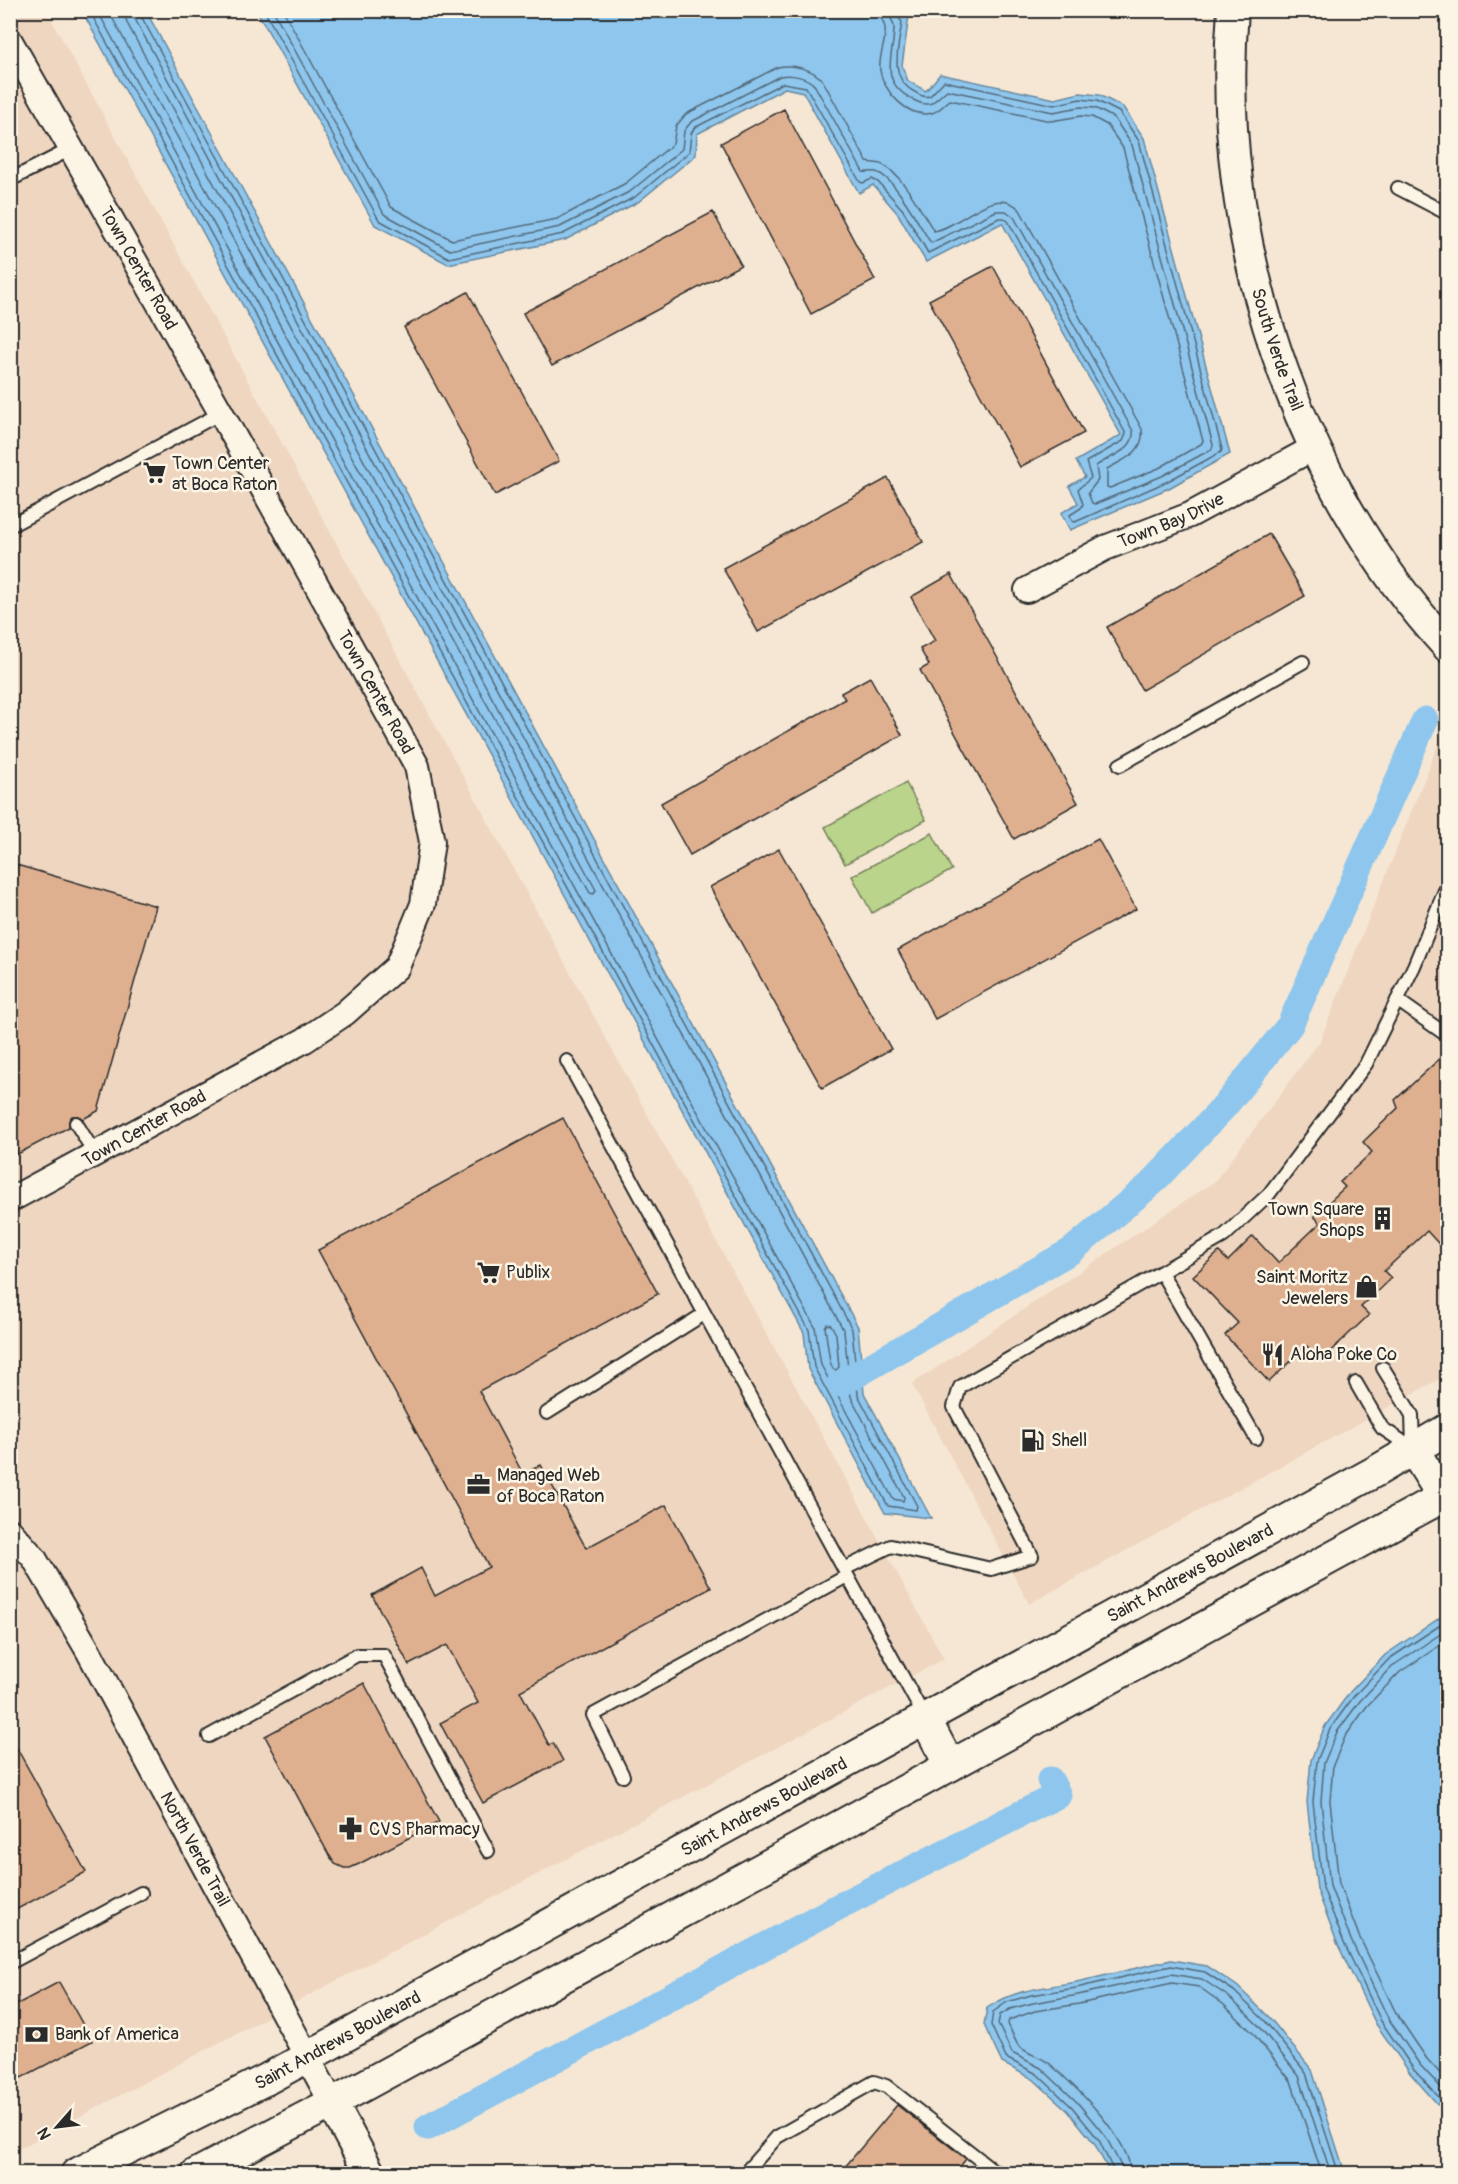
<svg xmlns="http://www.w3.org/2000/svg" width="1458" height="2184" viewBox="0 0 1458 2184" font-family="Pangolin,sans-serif">
  <style>
    .built { fill: #efd6c0 }
    .green { fill: #bbd48b; stroke: #73805b; stroke-width: 1.5 }
    .water { fill: #8ec6ed; stroke: #66889f; stroke-width: 1.5 }
    .lines { fill: none; stroke-linecap: round; stroke-linejoin: round }
    .shore { stroke: #536979; stroke-width: 1.5 }
    .canal { stroke: #8ec6ed; stroke-width: 27 }
    .building { fill: #dfb090; stroke: #2b2b2b; stroke-width: 1.5 }
    .service-casing { stroke: #2b2b2b; stroke-width: 16 }
    .minor-casing { stroke: #2b2b2b; stroke-width: 28 }
    .tertiary-casing { stroke: #2b2b2b; stroke-width: 34 }
    .service { stroke: #fcf5e5; stroke-width: 12 }
    .minor { stroke: #fcf5e5; stroke-width: 24 }
    .tertiary { stroke: #fcf5e5; stroke-width: 30 }
    .labels { text-anchor: middle; stroke-width: 5; stroke-linejoin: round; paint-order: stroke }
    .street-label { font-size: 18px; fill: #2b2b2b; stroke: #fcf5e5 }
    .poi-label { font-size: 18px; fill: #2b2b2b; stroke: #fcf5e5; text-anchor: start }
  </style>
  <rect width="100%" height="100%" fill="#f6e7d4"/>
  <filter id="ink" filterUnits="userSpaceOnUse"><feTurbulence type="fractalNoise" baseFrequency=".0167" numOctaves="2"/><feDisplacementMap in="SourceGraphic" scale="12" xChannelSelector="R" yChannelSelector="G"/><feConvolveMatrix kernelMatrix="1 2 1 2 8 2 1 2 1" color-interpolation-filters="sRGB"/></filter>
  <g filter="url(#ink)">
    <!-- built -->
    <path class="built" d="M46,10L944,1659L11,2153L10,11Z
      M1447,722V1375L1029,1604L912,1384L1215,1181L1320,1041Z"/>
    <!-- green -->
    <path class="green" d="M906,783L926,820L845,864L825,827Z
      M932,833L952,870L872,913L852,876Z"/>
    <!-- water -->
    <path class="water" d="M82,11H146L858,1327L864,1393L931,1518L885,1513L808,1369L804,1333Z
      M257,11H888L909,15L902,66L908,81L926,91L940,74L1055,99L1080,93L1099,95L1123,107L1144,138L1230,454L1169,488L1070,530L1061,513L1078,503L1069,486L1085,477L1076,461L1121,435L1002,223L926,262L898,214L873,185L859,193L803,92L785,88L697,134L696,155L638,202L565,240L448,264L375,225Z
      M1447,1613V2115L1410,2073L1376,2024L1338,1945L1317,1889L1307,1802L1311,1760L1325,1726L1350,1692L1385,1655Z
      M1171,1960L1207,1966L1237,1986L1269,2017L1312,2070L1345,2173H1110L1094,2143L1068,2111L1033,2079L1002,2063L984,2025L987,2008C1017,1988 1043,1988 1076,1982C1108,1975 1140,1967 1171,1960Z"/>
    <g class="lines">
      <!-- shore -->
      <path class="shore" d="M89,10L809,1330L814,1367L888,1506L916,1510L917,1506L858,1395L852,1329L141,16V10
        M97,10L815,1327L821,1365L893,1499L903,1501L904,1497L851,1397L844,1331L135,19L133,10
        M108,10L590,893L594,894L596,890L127,23L124,10
        M264,10L379,220L449,258L563,234L635,197L689,152L691,134L694,128L783,83L806,87L860,182L863,183L872,179L878,182L903,210L928,253L999,218H1004L1008,221L1126,434L1123,441L1086,462L1091,478L1078,489L1083,504L1081,508L1070,515L1072,521L1075,522L1166,482L1221,452L1222,449L1139,141L1119,112L1097,101L1080,99L1054,105L944,81L930,96C923,98 919,94 913,91C888,77 899,45 902,22L897,16L896,10
        M273,10L384,214L450,250L560,227L631,191L682,149L684,131L691,122L780,76C792,74 808,77 815,86L863,172C867,173 871,171 876,172C895,177 920,227 931,243L996,211H1006L1014,217L1133,431C1135,451 1109,456 1096,466L1098,480L1088,493L1092,503L1095,504L1162,476L1212,449L1213,445L1132,145L1114,118L1095,108L1080,107L1053,112L947,90L932,103C923,106 918,102 910,98C878,80 894,56 894,28C894,22 889,17 888,10
        M283,10L391,207L452,240L557,219L626,183L673,144L676,126L686,114L778,67C793,64 814,69 823,81L867,162C872,163 877,163 881,164C902,173 922,213 934,231C961,227 995,183 1020,210L1142,429C1145,453 1124,459 1107,469V487L1110,488L1159,468L1201,444L1203,441L1123,148L1107,125L1092,117L1081,116L1051,121L950,100C944,104 940,111 932,113C908,119 883,91 880,70C878,56 887,41 885,28C884,22 880,17 879,10
        M827,1324L831,1325L836,1334L839,1367L836,1370L833,1369L830,1362L825,1327Z
        M1448,1620L1389,1659L1354,1696L1330,1729L1317,1761L1313,1802L1323,1888L1344,1943L1381,2021L1414,2070L1448,2107
        M1448,1629L1394,1665L1360,1701L1337,1732L1324,1763L1321,1801L1330,1886L1351,1940L1388,2018L1420,2065L1448,2095
        M1448,1640L1400,1672L1367,1706L1345,1737L1333,1765L1330,1801L1339,1884L1359,1936L1396,2013L1427,2059L1448,2082
        M1115,2174L1099,2140L1072,2107L1037,2074L1006,2058L991,2025L993,2012L1007,2002L1031,1995L1076,1988L1171,1966L1205,1972L1234,1991L1265,2021L1306,2073L1339,2174
        M1122,2174L1121,2166L1106,2137L1077,2102L1041,2068L1012,2053L998,2024L1000,2015L1010,2009L1033,2003L1078,1995L1171,1974L1202,1979L1229,1997L1259,2026L1299,2076L1331,2174
        M1131,2174C1130,2138 1075,2086 1050,2064C1041,2056 1025,2054 1018,2045C1014,2039 1011,2030 1008,2024L1009,2020L1035,2011L1079,2004L1172,1983L1199,1987L1223,2004L1252,2032L1291,2081L1322,2174"/>
      <!-- canal -->
      <path class="canal" d="M840,1384L1071,1251L1151,1184L1224,1107L1290,1025L1425,720
        M428,2127L851,1900L1058,1795L1050,1780"/>
    </g>
    <!-- building -->
    <path class="building" d="M784,109L875,280L811,314L721,143Z
      M713,212L741,265L552,366L523,313Z
      M993,266L1084,433L1020,467L929,300Z
      M468,292L559,461L495,495L404,327Z
      M888,478L923,542L758,632L723,568Z
      M1269,534L1305,596L1142,690L1107,627Z
      M951,574L1078,803L1014,839L920,670L929,665L920,649L935,641L911,597Z
      M870,677L902,735L690,855L661,803L845,699L841,693Z
      M1098,839L1136,909L935,1019L898,950Z
      M779,849L891,1049L822,1088L710,887Z
      M10,863L156,906L98,1111L83,1119L79,1116H72L69,1120V1127L10,1158Z
      M1448,1051V1254L1427,1231L1384,1271L1391,1278L1361,1307L1369,1315L1320,1361L1307,1346L1269,1382L1225,1335L1238,1323L1193,1276L1219,1252L1228,1261L1253,1236L1278,1263L1320,1223L1314,1216L1345,1187L1340,1182L1372,1152L1363,1142L1398,1108L1395,1100Z
      M563,1118L658,1294L479,1391L523,1474L541,1465L586,1548L666,1505L711,1588L520,1691L549,1745L553,1743L563,1761L483,1803L440,1723L478,1703L447,1645L409,1665L372,1595L421,1568L435,1596L489,1567L318,1250Z
      M364,1683L439,1822L359,1864L350,1868H344L335,1864L329,1855L265,1736Z
      M10,1736L86,1872L10,1913Z
      M59,1982L92,2041L17,2080L10,2069V2008Z
      M897,2105L966,2159L954,2174H839Z"/>
    <g class="lines">
      <defs>
        <path id="service" d="M10,180L71,149
          M1398,188L1448,214
          M10,526L221,413
          M1120,765L1303,662
          M1397,1000L1448,1036
          M567,1061L925,1718
          M76,1123L95,1154
          M1161,1272L1256,1438
          M1383,1368L1412,1415L1413,1447
          M1356,1383L1382,1428L1412,1448
          M547,1413L704,1314
          M844,1569L891,1546L991,1569L1032,1556L954,1407L960,1387L1224,1236L1269,1194L1366,1064L1414,966L1448,883
          M209,1736L357,1655H384L488,1851
          M623,1776L593,1715L847,1576
          M10,1963L141,1893
          M744,2174L777,2137L874,2082L886,2086L998,2174"/>
        <g id="minor">
          <path id="s1" d="M10,41L221,413L417,766L432,842L423,904L397,967L345,1013L305,1040L10,1200"/>
          <path id="s2" d="M1027,590L1105,548L1190,515L1315,447"/>
          <path id="s3" d="M10,1531L34,1558L89,1652L332,2103"/>
        </g>
        <g id="tertiary">
          <path id="s4" d="M1233,10C1214,235 1295,481 1448,647"/>
          <path d="M1413,1449L1443,1497"/>
          <path d="M925,1718L950,1766"/>
          <path d="M332,2103L370,2174"/>
          <path id="s5" d="M76,2174L267,2079L1378,1470L1448,1429"/>
          <path d="M196,2174L332,2103L1448,1494"/>
        </g>
      </defs>
      <!-- service casing -->
      <use href="#service" class="service-casing"/>
      <!-- minor casing -->
      <use href="#minor" class="minor-casing"/>
      <!-- tertiary casing -->
      <use href="#tertiary" class="tertiary-casing"/>
      <!-- service -->
      <use href="#service" class="service"/>
      <!-- minor -->
      <use href="#minor" class="minor"/>
      <!-- tertiary -->
      <use href="#tertiary" class="tertiary"/>
    </g>
  </g>
  <!-- icons -->
  <defs>
    <symbol id="supermarket-bare" viewBox="-9 -9 18 18"><path d="M-6-5.5h2.5l.6 2H6L4.5 2H-2.5L-4.4-4H-6ZM-1.5 3.2a1.3 1.3 0 1 0 .1 0ZM3 3.2a1.3 1.3 0 1 0 .1 0Z" fill="#2b2b2b" stroke="#fcf5e5" stroke-width="2.5" paint-order="stroke"/></symbol>
    <symbol id="building-bare" viewBox="-9 -9 18 18"><path d="M-4-6H4V6H1V3H-1V6H-4ZM-2.5-4.3h1.7v1.8h-1.7ZM.8-4.3h1.7v1.8H.8ZM-2.5-1h1.7V.8h-1.7ZM.8-1h1.7V.8H.8Z" fill="#2b2b2b" stroke="#fcf5e5" stroke-width="2.5" paint-order="stroke"/></symbol>
    <symbol id="shop-bare" viewBox="-9 -9 18 18"><path d="M-5-2.5h2.3a2.7 3.5 0 0 1 5.4 0H5L5.5 6h-11ZM-1.5-2.5h3a1.5 2.3 0 0 0-3 0Z" fill="#2b2b2b" stroke="#fcf5e5" stroke-width="2.5" paint-order="stroke"/></symbol>
    <symbol id="restaurant-bare" viewBox="-9 -9 18 18"><path d="M-5-6h1v4h1v-4h1v4h1v-4h1v5L-1.5 .5V6h-2V.5L-5-1ZM5-6V6H3V1.5H1.5Q1.5-4 5-6Z" fill="#2b2b2b" stroke="#fcf5e5" stroke-width="2.5" paint-order="stroke"/></symbol>
    <symbol id="fuel-bare" viewBox="-9 -9 18 18"><path d="M-5.5-6h7V0h2V4h1.3V-2.5L3-4.5l.8-.8L6-3V5H2.5V1h-1V6h-7ZM-4.2-4.7v3.2H.2V-4.7Z" fill="#2b2b2b" stroke="#fcf5e5" stroke-width="2.5" paint-order="stroke"/></symbol>
    <symbol id="office-bare" viewBox="-9 -9 18 18"><path d="M-6-3h4V-5.5h4V-3h4V5H-6ZM-1-4.5V-3h2v-1.5ZM-6 0V1H6V0Z" fill="#2b2b2b" stroke="#fcf5e5" stroke-width="2.5" paint-order="stroke"/></symbol>
    <symbol id="pharmacy-bare" viewBox="-9 -9 18 18"><path d="M-2-6h4v4h4v4h-4v4h-4v-4h-4v-4h4Z" fill="#2b2b2b" stroke="#fcf5e5" stroke-width="2.5" paint-order="stroke"/></symbol>
    <symbol id="bank-bare" viewBox="-9 -9 18 18"><path d="M-6-4H6V4H-6ZM0-2.3a2.3 2.3 0 1 0 0 4.6a2.3 2.3 0 1 0 0-4.6Z" fill="#2b2b2b" stroke="#fcf5e5" stroke-width="2.5" paint-order="stroke"/></symbol>
  </defs>
  <g fill-rule="evenodd">
    <use href="#supermarket-bare" x="138" y="456" width="33" height="33"/>
    <use href="#building-bare" x="1366" y="1202" width="33" height="33"/>
    <use href="#supermarket-bare" x="472" y="1256" width="33" height="33"/>
    <use href="#shop-bare" x="1350" y="1270" width="33" height="33"/>
    <use href="#restaurant-bare" x="1256" y="1338" width="33" height="33"/>
    <use href="#fuel-bare" x="1016" y="1424" width="33" height="33"/>
    <use href="#office-bare" x="462" y="1468" width="33" height="33"/>
    <use href="#pharmacy-bare" x="334" y="1812" width="33" height="33"/>
    <use href="#bank-bare" x="20" y="2018" width="33" height="33"/>
  </g>
  <g class="labels">
    <!-- street labels -->
    <g class="street-label">
      <text dy="6" stroke="none"><textPath href="#s1" startOffset="261">Town Center Road</textPath></text>
      <text dy="6" stroke="none"><textPath href="#s4" startOffset="345">South Verde Trail</textPath></text>
      <text dy="6" stroke="none"><textPath href="#s2" startOffset="160">Town Bay Drive</textPath></text>
      <text dy="6" stroke="none"><textPath href="#s1" startOffset="747">Town Center Road</textPath></text>
      <text transform="translate(144 1128) rotate(-29)" y="6">Town Center Road</text>
      <text dy="6" stroke="none"><textPath href="#s5" startOffset="1266">Saint Andrews Boulevard</textPath></text>
      <text dy="6" stroke="none"><textPath href="#s5" startOffset="780">Saint Andrews Boulevard</textPath></text>
      <text dy="6" stroke="none"><textPath href="#s3" startOffset="369">North Verde Trail</textPath></text>
      <text dy="6" stroke="none"><textPath href="#s5" startOffset="294">Saint Andrews Boulevard</textPath></text>
    </g>
    <!-- poi labels -->
    <g class="poi-label">
      <text x="172" y="469">Town Center<tspan x="172" dy="21">at Boca Raton</tspan></text>
      <text x="1364" y="1215" text-anchor="end">Town Square<tspan x="1364" dy="21">Shops</tspan></text>
      <text x="506" y="1278">Publix</text>
      <text x="1348" y="1283" text-anchor="end">Saint Moritz<tspan x="1348" dy="21">Jewelers</tspan></text>
      <text x="1290" y="1360">Aloha Poke Co</text>
      <text x="1051" y="1446">Shell</text>
      <text x="497" y="1481">Managed Web<tspan x="497" dy="21">of Boca Raton</tspan></text>
      <text x="369" y="1835">CVS Pharmacy</text>
      <text x="55" y="2040">Bank of America</text>
    </g>
  </g>
  <!-- margin -->
  <rect width="1458" height="2184" fill="none" stroke="#fcf5e5" stroke-width="36"/>
  <rect x="18" y="18" width="1422" height="2148" fill="none" stroke="#2b2b2b" stroke-width="2" filter="url(#ink)"/>
  <!-- north arrow -->
  <g transform="translate(57 2127) rotate(242)" stroke="#fcf5e5" stroke-width="4.5" paint-order="stroke">
  <path d="M0-4.5L10 22L0 15L-10 22Z" fill="#2b2b2b"/>
  <text y="-9" font-size="16" font-weight="bold" text-anchor="middle" fill="#2b2b2b">N</text>
  </g>
</svg>
